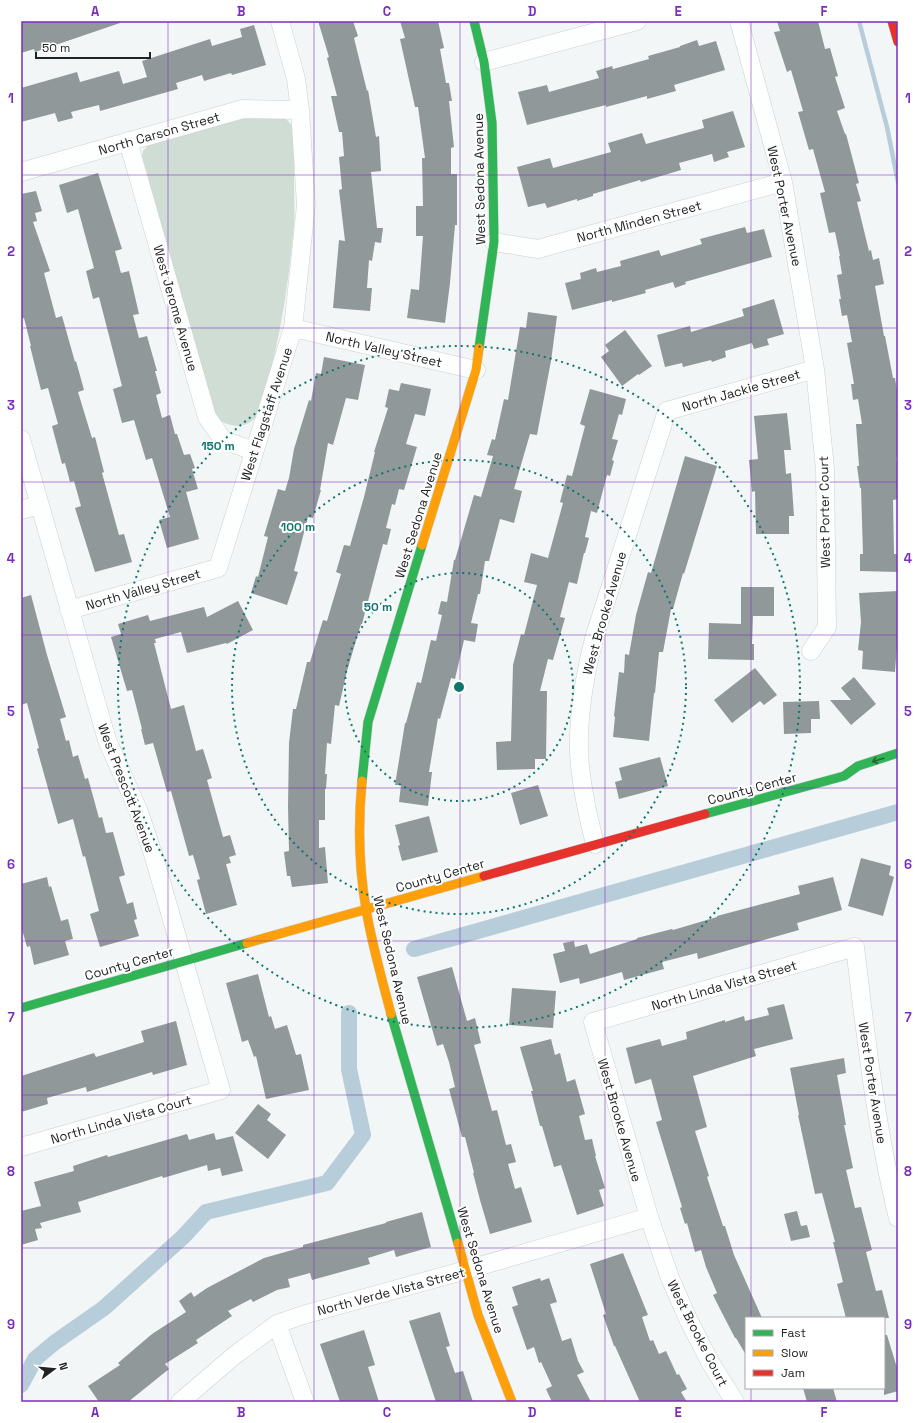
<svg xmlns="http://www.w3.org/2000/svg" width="919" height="1423" viewBox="0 0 919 1423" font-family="'Space Grotesk',sans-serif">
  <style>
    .green { fill: #cfddd4 }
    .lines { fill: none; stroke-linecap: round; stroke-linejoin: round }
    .stream { stroke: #b7cdda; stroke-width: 4.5 }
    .canal { stroke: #b7cdda; stroke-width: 16 }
    .building { fill: #90989a }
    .street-casing { stroke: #cdd0cf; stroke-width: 19 }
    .fast-casing { stroke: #cdd0cf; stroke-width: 10 }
    .slow-casing { stroke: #cdd0cf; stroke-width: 10 }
    .jam-casing { stroke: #cdd0cf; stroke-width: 10 }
    .street { stroke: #fdfefe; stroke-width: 18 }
    .fast { stroke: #30b455; stroke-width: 9 }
    .slow { stroke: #ff9f0a; stroke-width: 9 }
    .jam { stroke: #e5322d; stroke-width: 9 }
    .oneway { stroke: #28643a }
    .grid { fill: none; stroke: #7b2cbf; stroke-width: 1; stroke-opacity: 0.55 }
    .ring { fill: none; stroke: #0f766e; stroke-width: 2; stroke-dasharray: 2 4 }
    .labels { text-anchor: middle; stroke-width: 4; stroke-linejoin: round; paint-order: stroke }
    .street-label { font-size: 13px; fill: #212323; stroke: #fff }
    .centre { fill: #0f766e; stroke: #fff; stroke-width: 2 }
    .ring-label { font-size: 12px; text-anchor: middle; font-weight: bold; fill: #0f766e; stroke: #fff; stroke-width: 4; stroke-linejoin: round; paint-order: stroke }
    .neatline { fill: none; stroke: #7b2cbf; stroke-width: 1.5 }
    .grid-label { font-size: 13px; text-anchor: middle; font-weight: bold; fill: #7b2cbf }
  </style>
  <rect width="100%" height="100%" fill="#f2f6f6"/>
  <!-- green -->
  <path class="green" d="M266,113C283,117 291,117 295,136C295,152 294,169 294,185C294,198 295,211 294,224C290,269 284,313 274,357C271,373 266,398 259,412C250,430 228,429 215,416L154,200L141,160L143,151L151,142L160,138Z"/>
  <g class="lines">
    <!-- stream -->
    <path class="stream" d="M859,21L887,127L898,182"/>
    <!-- canal -->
    <path class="canal" d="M414,949L898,812
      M21,1385L35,1359L54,1343L104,1308L183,1237L206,1212L327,1183L363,1135L349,1069V1013"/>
  </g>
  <!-- building -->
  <path class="building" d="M21,21H120V23L35,52L34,49L21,53Z
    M318,21H353L358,36L354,38L367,91L368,90L376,137L379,136L381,171L371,172L377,228H383L381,243L375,242L372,261L369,260L367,288H372L370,311L333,308L339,240L345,241L339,190L342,189L339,157L344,156L342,132H339L331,96H337L327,58L329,57Z
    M400,21H438L444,48L440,49L446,83H449L452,101H449L454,147L451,148V174H457V225H455L450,283L445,323L407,318L411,289L419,290L423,236H416V206H423L422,158H425L418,107H415L400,39L405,38Z
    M777,21H818L825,49L830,48L838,76L835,77L845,108L837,111L845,134H846L859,183L856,184L861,201L857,202L869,251L871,250L873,260L879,258L884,284L875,286L884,336H885L893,378H895L898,398V457H896L898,470V499L893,500L894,554H898V572L860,571V554H863L861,488H860L857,466H859L856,424H862L858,399L853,400L851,384H854L847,343L852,342L847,315L842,316L839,299H841L837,275L842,274L839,256H840L835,232L829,233L820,193L825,192L818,167L813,149L809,150L798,112L803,111L791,70L787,72L774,32L780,31Z
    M254,25L266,65L232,75L231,73L204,81L202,75L176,83L178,89L100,111L99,105L71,112L73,118L58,122L55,113L21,122V88L77,72L80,82L119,71L123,84L147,77L142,61L210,39L212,46L242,37L240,29Z
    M697,40L699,46L716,41L725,70L674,85L676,91L647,99V96L606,107V105L527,125L518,92L547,85L549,92L599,78L596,71L612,66L613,69L649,59L648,56L680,47V46Z
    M733,111L745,147L727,152L729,157L714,162L712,154L679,163L681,170L641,182L640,180L593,194V196L577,201V199L547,208L545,203L528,207L517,167L550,158L553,168L611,152L608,143L642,133L646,144L704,128L702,120Z
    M98,173L122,249L115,251L121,273L129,271L133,288L139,314L133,315L139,338L147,336L157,371H155L161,393L156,395L162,418L170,415L175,434H177L184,455L190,454L195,468L192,469L198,489L186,492L199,539L167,548L159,520L170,517L152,458L146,460L134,420L122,423L113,389L122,386L99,297L93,299L86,271L94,268L78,209L67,213L59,185Z
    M36,191L42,211L35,213L37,221L33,222L50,271L44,273L56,318L62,316L75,362L76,361L84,390L78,392L92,438L95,437L104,472L102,473L119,535L124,534L132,562L95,572L75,508L81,506L74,481L70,482L65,463L62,464L52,426L58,424L48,388L41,390L30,346H31L24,318L21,319V194Z
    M745,227L747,233L764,229L772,257L685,282L686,284L675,288L673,282L645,290L646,293L612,302V300L572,310L565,283L581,279L580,273L596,268L597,272L621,266L620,261L659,250L661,256L702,244L700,239Z
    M774,299L784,334L767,339L769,345L754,349L752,343L725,351L726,357L712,362L711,360L683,367L682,363L665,367L657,335L690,326L691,332L744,316L742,309Z
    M528,312L557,316L551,361L537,435L530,434L514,489L522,491L514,523L500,519L489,561H485L480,594H478L471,623L478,624L475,642L464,640L455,679L451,678L440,719L438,718L429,772H432L428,806L399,802L401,785H395L405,723H406L417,682L421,683L431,640L436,641L442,615L438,614L441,601L447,602L454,560H455L474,495L481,497L493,456L487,455L492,439L495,440L504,399L508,400L520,327L526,328Z
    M625,330L652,366L639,375L638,374L622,386L601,357L609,351L605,345Z
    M324,357L365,365L358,400L346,398L333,445L328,443L320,490H321L313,518L308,517L294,571L298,572L287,605L251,593L256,576L258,577L268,537L264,536L278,489L285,491L289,478L294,449L309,400L311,401L316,373L321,374Z
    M401,383L431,389L425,416L415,414L406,444L417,447L404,490L399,489L395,505L392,504L386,528L391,529L387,545L383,544L362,624H361L347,671L339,706L335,705L331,744L327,743L325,774H327L326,789H325V820H319V848L325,847L328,883L292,887L290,876H287L284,852L289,851L288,807L289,743L293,709H296L307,662H310L323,620L327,621L341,574L336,572L344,545L350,546L364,497L375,452H374L388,408L385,407L389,389L399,391Z
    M590,389L626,399L622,415L619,414L612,439L618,440L612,460L614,461L610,476L607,475L597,513L591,511L585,537L589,538L585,553H584L577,584L569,582L560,617L565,618L553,660L548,659L540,691H547L546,759H535V769L497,770L496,742L511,741L513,665L521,634L524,635L537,585L524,582L531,553L548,558L563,503L560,502L567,475L572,476L585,426L580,424Z
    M787,413L791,450H784L786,474L791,473L794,516H789V534H756L755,491L752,492L749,460L758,459L754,416Z
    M685,456L717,466L684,574L683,573L673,609H671L663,652H659L655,693H654L649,741L613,737L615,717L614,716L619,672L624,673L625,654L629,655L636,615L648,572L651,573Z
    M741,587H774V616H753L752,644H754V660L708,659L709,623L741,624Z
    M898,591V631L895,672L862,669L863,651L858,650L861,622L859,593Z
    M31,595L47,655L66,717L60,719L66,741L69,740L73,757L78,755L85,779L88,778L99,818L102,817L106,833L113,832L125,875L119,877L127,904L133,902L137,919L134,920L139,936L100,947L90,914L99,911L85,856L83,857L73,819L58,824L37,749L39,748L27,703L21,705V598Z
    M238,601L253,630L227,644L226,643L187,653L181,632L155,639L156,643H154L171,709L184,705L196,751L203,749L212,778L207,780L223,837L230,835L236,855L229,857L231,863L226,864L237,905L206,914L197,880L200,879L193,855L189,856L171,791L167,792L153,743L145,745L141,729H142L132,690L127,691L111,637L121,634L118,624L148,615L150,621L204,607L207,617Z
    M755,668L777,695L764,705L760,701L732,723L714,700Z
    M854,677L876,704L851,725L830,700H851L841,688Z
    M819,701L820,719H811V733L784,734L783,702Z
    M660,757L668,786L619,799L615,782L622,780L619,768Z
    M538,785L548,816L520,825L511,793Z
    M429,816L438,852L402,861L398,846L400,845L395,825Z
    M861,858L891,866L889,875L894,877L883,916L848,906Z
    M47,877L49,887L51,886L61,921L68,919L73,939L65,941L69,955L34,965L30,946L27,947L21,926V884Z
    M833,877L842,910L797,923L799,930L698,959L697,953L662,962L664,969L624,980L622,972L580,984L579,978L560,983L553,954L565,951L563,943L574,941L575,947L587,944L590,954L637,939V938L672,929L673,930L717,917V916L800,894L798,886Z
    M452,967L467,1021L475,1018L481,1043L474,1045L492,1111L497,1110L506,1145L511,1144L516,1162L508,1164L515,1189L521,1187L532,1222L490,1234L480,1200L473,1173H474L465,1137H462L449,1089L455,1087L449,1062L443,1044L437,1046L417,977Z
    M258,974L269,1017L271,1016L275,1029L287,1025L296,1055L301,1054L309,1090L266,1099L256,1056L254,1057L248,1040L242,1042L226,983Z
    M512,988L556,991L553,1028L509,1025Z
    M784,1004L793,1039L754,1049L756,1056L693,1076L707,1127L695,1131L709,1176L707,1177L723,1226H725L734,1255L762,1318H746V1355L736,1338H735L720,1309L713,1295L717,1293L706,1267L701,1250L695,1252L687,1223L685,1224L680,1208L682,1207L656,1122L662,1120L651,1079L635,1084L626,1048L660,1039L662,1046L687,1039L686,1032L725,1020V1022L744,1016L745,1021L769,1015L767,1008Z
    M176,1021L187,1065L153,1075L152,1072L87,1092L86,1087L47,1098L48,1104L21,1112V1076L94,1053L96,1057L144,1042L141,1031Z
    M551,1039L555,1055L560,1053L567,1082L575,1079L585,1114L579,1116L585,1140L592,1139L596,1156H595L605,1188L599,1190L604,1206L577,1215L561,1165L554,1167L542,1126H540L531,1091H533L520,1047Z
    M844,1058L846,1073L837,1075L846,1125H844L853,1168L846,1170L855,1208L861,1207L865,1223L872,1250L866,1252L876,1291L882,1290L889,1318H846L837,1284L843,1282L833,1242H835L822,1193L815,1194L798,1115H799L790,1068Z
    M258,1104L271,1114L267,1120L286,1135L268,1159L235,1133Z
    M214,1133L216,1140L233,1136L243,1171L222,1176L220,1168L208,1171L207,1165L163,1178L162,1176L78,1202L81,1212L40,1223L42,1228L35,1229L38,1240L21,1245V1211L41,1206L34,1182L74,1171L73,1166L107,1155L108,1157L187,1134L189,1140Z
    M797,1211L801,1226L807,1225L810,1237L791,1241L784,1214Z
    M422,1212L431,1247L396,1257L394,1250L368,1258L370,1264L312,1280L310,1273L288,1279L290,1287L277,1290L253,1302L251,1299L228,1311L232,1316L196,1340L198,1343L165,1364L169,1369L128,1402H99L88,1386L120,1365L118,1363L152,1334L186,1312L179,1301L191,1292L194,1297L207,1288L264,1258L303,1247V1245L386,1223V1222Z
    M623,1253L648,1315L642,1317L650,1341L653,1340L659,1354L666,1351L677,1375L679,1374L687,1389L681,1392L687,1402H640L615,1346H614L603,1315L606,1314L590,1264Z
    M540,1278L541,1281L549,1278L557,1302L550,1304L562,1341L571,1338L578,1361L584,1372L577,1375L591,1402H552L546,1389L552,1386L541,1362L539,1363L534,1347L527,1350L512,1307L518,1305L512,1287Z
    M440,1312L450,1346L446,1347L455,1373L463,1371L473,1402H436L409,1321Z
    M364,1330L375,1365L368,1367L379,1402H340L320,1344Z
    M884,1335H887L898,1371V1391L884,1395Z
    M803,1388H833L837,1402H807Z"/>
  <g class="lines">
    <defs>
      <path id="street" d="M739,21L783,182L815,369L825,469L827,627L811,651
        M484,62L637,21
        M128,141L207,417L223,440L254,451
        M21,172L243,109L300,110
        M494,242L538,249L783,182
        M293,328L476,370
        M21,439L107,740L139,812L154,857L221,1090L21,1147
        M21,510L39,505
        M69,610L218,568L293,328L306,205L300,110L296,79L280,21
        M595,844C587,813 580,782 579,751C578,711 585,673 595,635L667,411L815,369
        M277,1324L305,1402
        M180,1402L235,1355L277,1324L303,1315L466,1270L649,1217
        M735,1402L710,1362L688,1319L670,1278L649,1217L593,1022L855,947C866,1038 876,1129 898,1218"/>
      <path id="fast" d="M474,21L484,62L492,123L494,242L479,348
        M362,781L368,722L422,545
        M705,814L844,776L858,766L898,753
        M21,1008L247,943
        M391,1014L458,1243"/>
      <path id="slow" d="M422,545L476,370L479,348
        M362,781C358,823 359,868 366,909C372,945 382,979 391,1014
        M247,943L484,876
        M458,1243L478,1315L512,1402"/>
      <path id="jam" d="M892,21L898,42
        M484,876L705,814"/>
    </defs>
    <!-- street casing -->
    <use href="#street" class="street-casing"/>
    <!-- fast casing -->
    <use href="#fast" class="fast-casing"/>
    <!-- slow casing -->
    <use href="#slow" class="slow-casing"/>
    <!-- jam casing -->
    <use href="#jam" class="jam-casing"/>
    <!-- street -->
    <use href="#street" class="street"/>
    <!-- fast -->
    <use href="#fast" class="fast"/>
    <!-- slow -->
    <use href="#slow" class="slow"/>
    <!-- jam -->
    <use href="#jam" class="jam"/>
  </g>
  <!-- one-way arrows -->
  <defs><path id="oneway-shaft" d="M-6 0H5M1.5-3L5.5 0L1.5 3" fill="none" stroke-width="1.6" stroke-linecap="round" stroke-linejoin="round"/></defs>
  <use class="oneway" href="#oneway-shaft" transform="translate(878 760) rotate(163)"/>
  <!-- grid -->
  <path class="grid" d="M168,21V1402M314,21V1402M460,21V1402M605,21V1402M751,21V1318M21,175H898M21,328H898M21,482H898M21,635H898M21,788H898M21,941H898M21,1095H898M21,1248H898M751,1388V1402"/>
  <!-- distance rings -->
  <g class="ring">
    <circle cx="459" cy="687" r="114"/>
    <circle cx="459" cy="687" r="227"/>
    <circle cx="459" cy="687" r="341"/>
  </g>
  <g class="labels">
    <!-- street labels -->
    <g class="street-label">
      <text transform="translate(159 133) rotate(-16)" y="5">North Carson Street</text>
      <text transform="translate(479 179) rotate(-91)" y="5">West Sedona Avenue</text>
      <text transform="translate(785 206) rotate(78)" y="5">West Porter Avenue</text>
      <text transform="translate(639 221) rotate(-15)" y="5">North Minden Street</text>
      <text transform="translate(176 308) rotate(74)" y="5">West Jerome Avenue</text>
      <text transform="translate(384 349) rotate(13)" y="5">North Valley Street</text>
      <text transform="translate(741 390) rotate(-16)" y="5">North Jackie Street</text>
      <text transform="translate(266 414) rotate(-72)" y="5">West Flagstaff Avenue</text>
      <text transform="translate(824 512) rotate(-91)" y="5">West Porter Court</text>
      <text transform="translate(418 515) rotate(-73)" y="5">West Sedona Avenue</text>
      <text transform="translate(143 589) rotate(-16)" y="5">North Valley Street</text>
      <text transform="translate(604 613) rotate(-74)" y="5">West Brooke Avenue</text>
      <text transform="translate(127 788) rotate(69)" y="5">West Prescott Avenue</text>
      <text transform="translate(752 788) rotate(-15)" y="5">County Center</text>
      <text transform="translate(440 875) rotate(-16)" y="5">County Center</text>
      <text transform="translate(393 960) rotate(77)" y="5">West Sedona Avenue</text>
      <text transform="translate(129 963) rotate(-16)" y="5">County Center</text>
      <text transform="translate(724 985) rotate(-16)" y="5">North Linda Vista Street</text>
      <text transform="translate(873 1083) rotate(81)" y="5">West Porter Avenue</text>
      <text transform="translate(121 1119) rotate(-16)" y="5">North Linda Vista Court</text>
      <text transform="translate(620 1120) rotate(74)" y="5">West Brooke Avenue</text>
      <text transform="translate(481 1270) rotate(73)" y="5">West Sedona Avenue</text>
      <text transform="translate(391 1291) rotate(-15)" y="5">North Verde Vista Street</text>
      <text transform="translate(698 1333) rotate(63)" y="5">West Brooke Court</text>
    </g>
  </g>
  <circle cx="459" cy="687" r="6" class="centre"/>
  <g class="ring-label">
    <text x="218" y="450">150 m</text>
    <text x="298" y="531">100 m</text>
    <text x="378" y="611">50 m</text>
  </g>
  <!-- border -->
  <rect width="919" height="1423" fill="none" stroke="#ffffff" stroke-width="44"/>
  <!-- legend -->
  <rect x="745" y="1317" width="140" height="72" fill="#ffffff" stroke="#a6a7a7"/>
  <rect x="753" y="1330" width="20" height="6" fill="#30b455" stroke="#a6a7a7"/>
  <text x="781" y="1337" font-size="12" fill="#212323">Fast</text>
  <rect x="753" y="1350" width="20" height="6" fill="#ff9f0a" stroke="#a6a7a7"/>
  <text x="781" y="1357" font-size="12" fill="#212323">Slow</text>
  <rect x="753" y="1370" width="20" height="6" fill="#e5322d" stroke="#a6a7a7"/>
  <text x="781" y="1377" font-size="12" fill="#212323">Jam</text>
  <!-- north arrow -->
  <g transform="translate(54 1369) rotate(74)" stroke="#ffffff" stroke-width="3" paint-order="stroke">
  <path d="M0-3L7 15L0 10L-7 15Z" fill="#212323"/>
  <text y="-6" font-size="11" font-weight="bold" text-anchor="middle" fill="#212323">N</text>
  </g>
  <!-- scale -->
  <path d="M36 52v6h114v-6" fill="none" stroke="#212323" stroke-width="2"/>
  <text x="42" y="52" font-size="12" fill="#212323" stroke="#ffffff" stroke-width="3" paint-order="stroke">50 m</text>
  <rect x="22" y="22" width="875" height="1379" class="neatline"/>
  <g class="grid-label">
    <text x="95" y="16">A</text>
    <text x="241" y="16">B</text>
    <text x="387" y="16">C</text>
    <text x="532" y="16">D</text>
    <text x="678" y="16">E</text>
    <text x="824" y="16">F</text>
    <text x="11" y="103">1</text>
    <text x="908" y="103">1</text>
    <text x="11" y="256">2</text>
    <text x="908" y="256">2</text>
    <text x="11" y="410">3</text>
    <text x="908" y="410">3</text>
    <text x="11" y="563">4</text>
    <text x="908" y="563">4</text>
    <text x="11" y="716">5</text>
    <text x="908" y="716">5</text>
    <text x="11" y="869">6</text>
    <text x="908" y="869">6</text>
    <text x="11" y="1022">7</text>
    <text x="908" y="1022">7</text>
    <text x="11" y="1176">8</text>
    <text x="908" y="1176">8</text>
    <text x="11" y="1329">9</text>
    <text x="908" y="1329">9</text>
    <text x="95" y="1417">A</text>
    <text x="241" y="1417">B</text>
    <text x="387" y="1417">C</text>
    <text x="532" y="1417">D</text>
    <text x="678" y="1417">E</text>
    <text x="824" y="1417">F</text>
  </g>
</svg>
